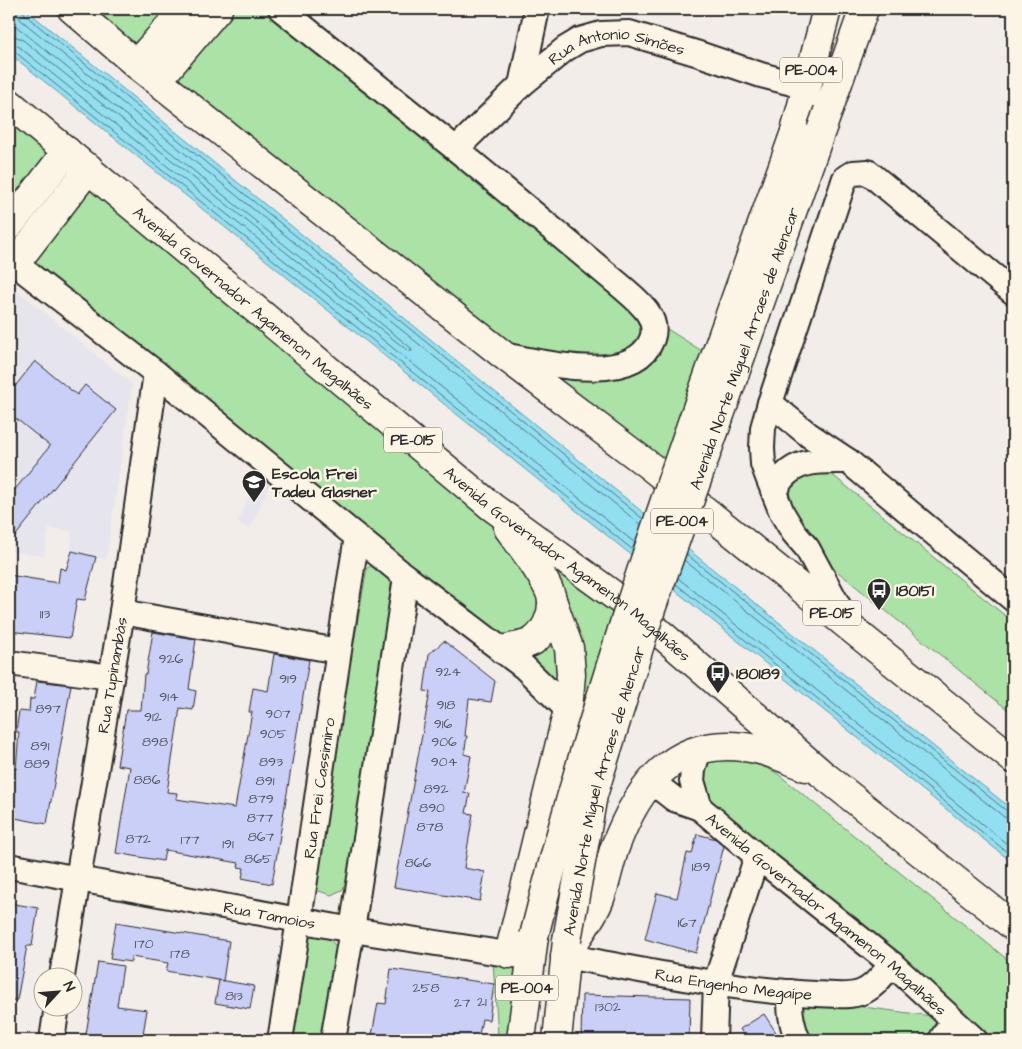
<svg xmlns="http://www.w3.org/2000/svg" width="1022" height="1049" viewBox="0 0 1022 1049" font-family="'Architects Daughter',sans-serif">
  <style>
    .built { fill: #e6e4ed }
    .green { fill: #abe2a5; stroke: #6b8668 }
    .water { fill: #92dff1; stroke: #6997a2 }
    .lines { fill: none; stroke-linecap: round; stroke-linejoin: round }
    .shore { stroke: #54737a; stroke-width: 1 }
    .building { fill: #c9cff7; stroke: #2b2b2b }
    .minor-casing { stroke: #2b2b2b; stroke-width: 28 }
    .primary-casing { stroke: #2b2b2b; stroke-width: 31 }
    .trunk-casing { stroke: #2b2b2b; stroke-width: 31 }
    .minor { stroke: #fcf5e5; stroke-width: 24 }
    .primary { stroke: #fcf5e5; stroke-width: 28 }
    .trunk { stroke: #fcf5e5; stroke-width: 28 }
    .primary-bridge-casing { stroke: #2b2b2b; stroke-width: 31; stroke-linecap: butt }
    .primary-bridge { stroke: #fcf5e5; stroke-width: 28 }
    .labels { text-anchor: middle; stroke-width: 5; stroke-linejoin: round; paint-order: stroke }
    .number-label { font-size: 14px; fill: #52545e }
    .shield { fill: #fcf5e5; stroke: #6a6863; stroke-width: 1 }
    .shield-label { font-size: 15px; font-weight: bold; fill: #2b2b2b }
    .street-label { font-size: 16px; fill: #2b2b2b; stroke: #fcf5e5 }
    .poi-label { font-size: 16px; font-weight: bold; fill: #2b2b2b; stroke: #fcf5e5; text-anchor: start }
  </style>
  <rect width="100%" height="100%" fill="#f2ede9"/>
  <filter id="ink" filterUnits="userSpaceOnUse"><feTurbulence type="fractalNoise" baseFrequency=".02" numOctaves="2"/><feDisplacementMap in="SourceGraphic" scale="10" xChannelSelector="R" yChannelSelector="G"/><feConvolveMatrix kernelMatrix="1 2 1 2 8 2 1 2 1" color-interpolation-filters="sRGB"/></filter>
  <g filter="url(#ink)">
    <!-- built -->
    <path class="built" d="M9,284L132,384L106,560L71,551L73,531L49,528L44,556L9,551Z
      M258,476L270,483L250,529L238,522Z"/>
    <!-- green -->
    <path class="green" d="M72,9H271L626,303L702,351L667,480Z
      M9,103L67,151L9,226Z
      M89,168L619,599L521,1038L498,1036L492,947L498,946L556,724L554,706L15,264Z
      M824,471L830,473L1013,622V714L822,559L784,501L792,477Z
      M375,564L392,577V593L348,880L342,890L331,895L310,888L367,568Z
      M712,759C736,760 757,761 778,774L1013,964V1040H995L872,941L699,796L706,763Z
      M314,930L330,939L340,952L324,1040H286L303,937Z
      M794,998L932,1016L940,1019L934,1040H800Z"/>
    <!-- water -->
    <path class="water" d="M9,9H25L710,567L1013,810V863L9,53Z"/>
    <g class="lines">
      <!-- shore -->
      <path class="shore" d="M16,9L17,14L21,20L641,525
        M22,9L25,15L643,519
        M9,12L11,20L16,26L411,348L412,351H408L23,40L17,37L9,36
        M9,43L18,46L635,543
        M9,49L14,51L633,550
        M686,554L1008,812L1013,813
        M684,560L1004,817L1013,819
        M678,578L1013,849
        M676,584L1013,857"/>
    </g>
    <!-- building -->
    <path class="building" d="M35,361L77,395L85,385L116,410L9,544V497L50,446L9,413V394Z
      M72,551L96,557L85,600L77,599L70,638L9,631V575L58,583L60,568L66,570Z
      M153,632L196,639L189,689L196,691L193,710L180,708L167,792L177,793L176,799L235,808L252,712H249L253,688L268,691L274,654L309,660L272,884L242,878L244,868L238,867L239,863L165,850L163,861L116,853L130,767L117,765L123,730L126,710H141L144,674H146Z
      M444,641L495,681L491,702L469,699L465,736H467L464,754L471,756L464,793L470,794L466,813L473,814L464,868L485,872L480,901L394,887L430,692L424,691L429,654Z
      M37,681L71,685L47,824L9,817V768L16,769L19,732H16L19,711L29,712L30,699H34Z
      M697,834L716,839L724,846L696,953L645,939L657,893L677,898L687,853L692,854Z
      M9,903L38,908L32,946H27L17,1000H9Z
      M116,922L229,941L223,981L166,971L168,963L131,957V962L110,959Z
      M98,962L123,966L117,1006L147,1010L142,1040H85Z
      M391,969L494,984L489,1020L482,1019L478,1040H371L378,1003L386,1004Z
      M219,980L254,986L250,1009L215,1003Z
      M582,995L690,998L689,1040H581Z
      M764,1014L781,1040H747L740,1029Z"/>
    <g class="lines">
      <defs>
        <g id="minor">
          <path d="M281,9L456,149L622,287C637,300 660,317 652,339C634,387 540,362 503,355"/>
          <path d="M521,85L537,9"/>
          <path id="s1" d="M456,149L521,85L565,49L580,40L601,34L629,33L699,54L761,75L807,87"/>
          <path d="M9,259L156,373L406,577L524,667L568,710"/>
          <path d="M770,403L809,435L848,461L1013,599"/>
          <path d="M775,495C777,490 778,484 781,480C797,458 824,461 848,461"/>
          <path d="M122,612L338,651"/>
          <path d="M848,624L807,548L794,533L782,513L769,480L763,464L762,448L763,428L770,403L845,178L853,173L868,172L1013,292"/>
          <path d="M9,663L111,677"/>
          <path id="s2" d="M705,748L697,756L693,770L692,781L700,808L757,856L892,964L975,1040"/>
          <path d="M651,781L674,799L700,808"/>
          <path id="s3" d="M9,866L352,930L527,957"/>
          <path id="s4" d="M565,956C647,971 733,990 816,994C831,994 848,998 862,992C875,987 883,974 892,964"/>
          <path id="s5" d="M62,976L122,612L156,373"/>
          <path d="M790,992C789,1010 791,1024 798,1040"/>
          <path d="M52,1040L57,1006"/>
          <path id="s6" d="M280,1040C308,873 329,704 357,537"/>
          <path d="M333,1040L352,930L406,577"/>
          <path d="M714,1040L716,982L757,856"/>
          <path d="M941,1040L953,1021"/>
        </g>
        <path id="primary" d="M828,111L864,9
          M795,132L827,9
          M521,1040L534,936
          M557,1040L567,940"/>
        <g id="trunk">
          <path d="M72,9L136,64L502,354L651,467L1013,759"/>
          <path d="M136,64L185,9"/>
          <path d="M158,80L218,9"/>
          <path id="s7" d="M9,103L492,507L630,607L821,773L1013,926"/>
          <path d="M9,226L67,151"/>
          <path d="M15,264L89,168"/>
          <path d="M503,650C512,647 525,646 533,641C545,633 553,615 552,600C550,583 519,543 508,528"/>
          <path d="M509,954L568,710L571,674L569,648L552,600"/>
          <path d="M565,956C575,940 592,918 599,901C606,884 609,864 615,847C638,786 673,738 744,747C765,749 786,759 806,767"/>
        </g>
      </defs>
      <!-- minor casing -->
      <use href="#minor" class="minor-casing"/>
      <!-- primary casing -->
      <use href="#primary" class="primary-casing"/>
      <!-- trunk casing -->
      <use href="#trunk" class="trunk-casing"/>
      <!-- minor -->
      <use href="#minor" class="minor"/>
      <!-- primary -->
      <use href="#primary" class="primary"/>
      <!-- trunk -->
      <use href="#trunk" class="trunk"/>
      <defs>
        <g id="primary-bridge">
          <path d="M534,936C602,662 701,397 795,132"/>
          <path id="s8" d="M567,940L593,795L651,609L828,111"/>
        </g>
      </defs>
      <!-- primary-bridge casing -->
      <use href="#primary-bridge" class="primary-bridge-casing"/>
      <!-- primary-bridge -->
      <use href="#primary-bridge" class="primary-bridge"/>
    </g>
  </g>
  <!-- icons -->
  <defs>
    <symbol id="school-pin" viewBox="-11 -11 22 30"><path d="M0 17L-7.5 6A9.5 9.5 0 1 1 7.5 6Z" fill="#2b2b2b" stroke="#fcf5e5"/><path d="M0-5L7-2L0 1L-7-2ZM-4 1L0 2.5L4 1V4Q0 6-4 4Z" fill="#fff"/></symbol>
    <symbol id="bus-pin" viewBox="-11 -11 22 30"><path d="M0 17L-7.5 6A9.5 9.5 0 1 1 7.5 6Z" fill="#2b2b2b" stroke="#fcf5e5"/><path d="M-5-6H5V4H4V6H2V4H-2V6H-4V4H-5ZM-3.5-4V0h7V-4ZM-3.5 1.2v1.5H-2V1.2ZM2 1.2v1.5H3.5V1.2Z" fill="#fff"/></symbol>
  </defs>
  <g fill-rule="evenodd">
    <use href="#school-pin" x="240" y="468" width="28" height="38"/>
    <use href="#bus-pin" x="865" y="576" width="28" height="38"/>
    <use href="#bus-pin" x="704" y="659" width="28" height="38"/>
  </g>
  <g class="labels">
    <!-- number labels -->
    <g class="number-label">
      <text x="45" y="618">113</text>
      <text x="171" y="663">926</text>
      <text x="448" y="676">924</text>
      <text x="288" y="683">919</text>
      <text x="169" y="701">914</text>
      <text x="446" y="709">918</text>
      <text x="48" y="713">897</text>
      <text x="278" y="718">907</text>
      <text x="153" y="721">912</text>
      <text x="443" y="728">916</text>
      <text x="273" y="738">905</text>
      <text x="155" y="746">898</text>
      <text x="444" y="746">906</text>
      <text x="40" y="750">891</text>
      <text x="271" y="766">893</text>
      <text x="444" y="766">904</text>
      <text x="37" y="768">889</text>
      <text x="147" y="784">886</text>
      <text x="265" y="785">891</text>
      <text x="436" y="793">892</text>
      <text x="261" y="803">879</text>
      <text x="432" y="812">890</text>
      <text x="260" y="822">877</text>
      <text x="430" y="831">878</text>
      <text x="261" y="841">867</text>
      <text x="138" y="843">872</text>
      <text x="190" y="844">177</text>
      <text x="228" y="848">191</text>
      <text x="258" y="863">865</text>
      <text x="418" y="867">866</text>
      <text x="701" y="871">189</text>
      <text x="687" y="927">167</text>
      <text x="144" y="948">170</text>
      <text x="180" y="958">178</text>
      <text x="426" y="992">258</text>
      <text x="234" y="1000">813</text>
      <text x="482" y="1006">21</text>
      <text x="462" y="1007">27</text>
      <text x="608" y="1011">1302</text>
    </g>
    <!-- shield labels -->
    <g class="shield">
      <rect x="780" y="57.5" width="62" height="25" rx="4"/>
      <rect x="384" y="427.5" width="58" height="25" rx="4"/>
      <rect x="651" y="508.5" width="62" height="25" rx="4"/>
      <rect x="803" y="600.5" width="58" height="25" rx="4"/>
      <rect x="496" y="975.5" width="62" height="25" rx="4"/>
    </g>
    <g class="shield-label">
      <text x="811" y="75">PE-004</text>
      <text x="413" y="445">PE-015</text>
      <text x="682" y="526">PE-004</text>
      <text x="832" y="618">PE-015</text>
      <text x="527" y="993">PE-004</text>
    </g>
    <!-- street labels -->
    <g class="street-label">
      <text dy="6" stroke="none"><textPath href="#s1" startOffset="201">Rua Antonio Simões</textPath></text>
      <text dy="6" stroke="none"><textPath href="#s7" startOffset="319">Avenida Governador Agamenon Magalhães</textPath></text>
      <text dy="6" stroke="none"><textPath href="#s8" startOffset="619">Avenida Norte Miguel Arraes de Alencar</textPath></text>
      <text dy="6" stroke="none"><textPath href="#s7" startOffset="724">Avenida Governador Agamenon Magalhães</textPath></text>
      <text dy="6" stroke="none"><textPath href="#s5" startOffset="305">Rua Tupinambás</textPath></text>
      <text dy="6" stroke="none"><textPath href="#s6" startOffset="255">Rua Frei Cassimiro</textPath></text>
      <text dy="6" stroke="none"><textPath href="#s8" startOffset="154">Avenida Norte Miguel Arraes de Alencar</textPath></text>
      <text dy="6" stroke="none"><textPath href="#s2" startOffset="230">Avenida Governador Agamenon Magalhães</textPath></text>
      <text dy="6" stroke="none"><textPath href="#s3" startOffset="265">Rua Tamoios</textPath></text>
      <text dy="6" stroke="none"><textPath href="#s4" startOffset="171">Rua Engenho Megaípe</textPath></text>
    </g>
    <!-- poi labels -->
    <g class="poi-label">
      <text x="272" y="479">Escola Frei<tspan x="272" dy="18">Tadeu Glasner</tspan></text>
      <text x="896" y="596">180151</text>
      <text x="736" y="679">180189</text>
    </g>
  </g>
  <!-- margin -->
  <rect width="1022" height="1049" fill="none" stroke="#fcf5e5" stroke-width="30"/>
  <rect x="15" y="15" width="992" height="1019" fill="none" stroke="#2b2b2b" stroke-width="2" filter="url(#ink)"/>
  <!-- north arrow -->
  <g transform="translate(58 992) rotate(64)"><circle r="24" fill="#fcf5e5" stroke="#a8a49b"/>
  <path d="M0-4L9 19L0 12L-9 19Z" fill="#2b2b2b"/>
  <text y="-8" font-size="14" font-weight="bold" text-anchor="middle" fill="#2b2b2b">N</text>
  </g>
</svg>
